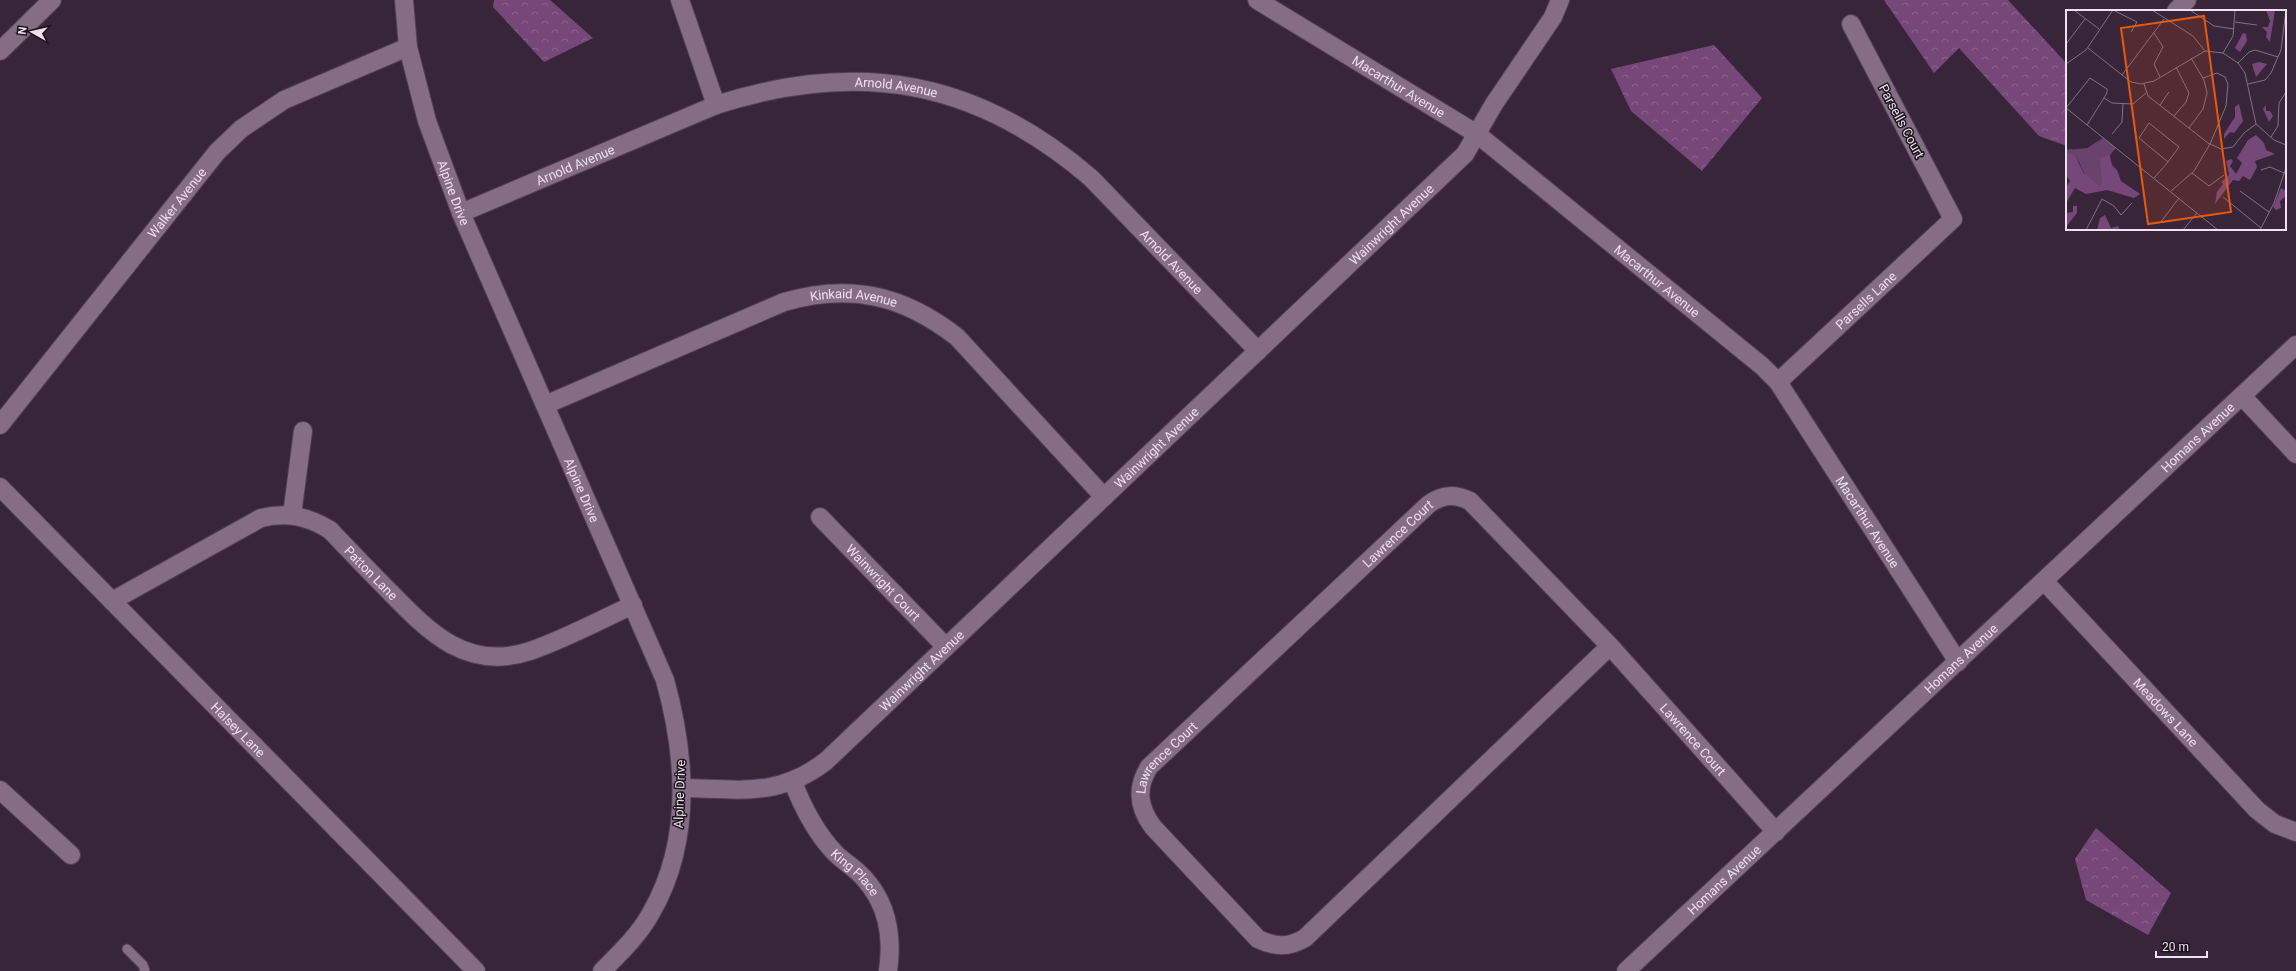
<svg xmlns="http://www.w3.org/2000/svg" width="2296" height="971" viewBox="0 0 2296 971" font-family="Roboto,sans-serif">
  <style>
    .forest { fill: url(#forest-crowns) }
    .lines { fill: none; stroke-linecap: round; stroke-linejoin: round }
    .lane-casing { stroke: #524052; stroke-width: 11 }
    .street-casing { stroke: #524052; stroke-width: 20 }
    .lane { stroke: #856d86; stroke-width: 9 }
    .street { stroke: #856d86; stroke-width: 18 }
    .labels { text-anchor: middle; stroke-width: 3; stroke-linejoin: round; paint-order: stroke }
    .street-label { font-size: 13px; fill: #efe1ef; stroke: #1b121b }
    .inset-road { fill: none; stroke: #827082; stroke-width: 1 }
    .view { fill: #e8590c; fill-opacity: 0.15; stroke: #e8590c; stroke-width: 2 }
    .inset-edge { fill: none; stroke: #efe1ef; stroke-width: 2 }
  </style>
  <defs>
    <pattern id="forest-crowns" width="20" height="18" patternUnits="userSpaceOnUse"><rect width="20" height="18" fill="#764879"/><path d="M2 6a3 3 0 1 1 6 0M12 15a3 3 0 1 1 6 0" fill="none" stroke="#8a628c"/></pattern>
  </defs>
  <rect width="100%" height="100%" fill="#39253a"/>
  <!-- forest -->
  <path class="forest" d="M494,0H550L593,38L544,62L493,7Z
    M1884,0H2008L2067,64V146L2039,136L1959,48L1934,73Z
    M1714,45L1762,98L1702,171L1631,111L1611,69Z
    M2096,828L2171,893L2148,935L2086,900L2075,859Z"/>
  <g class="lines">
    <defs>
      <path id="lane" d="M127,949L143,965L145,971"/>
      <g id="street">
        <path id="s1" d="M404,0L408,47L427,121L461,213L665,680C686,756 692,842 651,913C639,935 620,953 602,971"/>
        <path d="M680,0L716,105"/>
        <path id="s2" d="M1257,0L1477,134L1762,366L1778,382L1958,662"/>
        <path d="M2176,11L2187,0"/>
        <path d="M0,51L52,0"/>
        <path id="s3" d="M461,213L716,105C859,59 977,80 1091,178L1258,351"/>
        <path id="s4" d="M1778,382L1953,219L1851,24"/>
        <path d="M2242,396L2296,454"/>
        <path id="s5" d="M545,405L784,302C851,283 903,295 957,337L1104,497"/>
        <path id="s6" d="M0,425L217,152L241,129L284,100L408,47"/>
        <path id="s7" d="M0,487L476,971"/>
        <path d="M292,515L303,431"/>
        <path id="s8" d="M820,517L946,647"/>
        <path id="s9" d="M2044,581L2257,810L2275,824L2296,832"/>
        <path id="s10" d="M112,601L261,518C287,512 307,516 330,530C350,551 369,571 389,591C429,632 467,672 530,651C565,639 600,620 633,605"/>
        <path id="s11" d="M1610,646L1305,938C1288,948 1275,947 1258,939L1153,827C1138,807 1136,788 1149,767L1429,504C1443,494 1455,494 1470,501L1610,646L1776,832"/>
        <path id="s12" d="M793,782C803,808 815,832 835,853C844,862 855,868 863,877C888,904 893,936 888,971"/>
        <path id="s13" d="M682,788C739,789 778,798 826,761L1465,154L1494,104L1553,17L1560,0"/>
        <path d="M0,790L71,855"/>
        <path id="s14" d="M1626,971L2296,345"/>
      </g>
    </defs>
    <!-- lane casing -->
    <use href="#lane" class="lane-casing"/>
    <!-- street casing -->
    <use href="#street" class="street-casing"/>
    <!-- lane -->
    <use href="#lane" class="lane"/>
    <!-- street -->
    <use href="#street" class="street"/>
  </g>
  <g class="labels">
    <!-- street labels -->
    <g class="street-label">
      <text dy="5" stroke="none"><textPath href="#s2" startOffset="166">Macarthur Avenue</textPath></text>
      <text dy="5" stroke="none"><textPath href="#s3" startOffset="460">Arnold Avenue</textPath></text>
      <text transform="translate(1902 121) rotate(62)" y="5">Parsells Court</text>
      <text dy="5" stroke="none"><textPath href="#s3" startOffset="124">Arnold Avenue</textPath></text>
      <text dy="5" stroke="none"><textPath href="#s1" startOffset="200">Alpine Drive</textPath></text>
      <text dy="5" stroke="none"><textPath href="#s6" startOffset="284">Walker Avenue</textPath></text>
      <text dy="5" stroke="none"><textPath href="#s13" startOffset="930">Wainwright Avenue</textPath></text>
      <text dy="5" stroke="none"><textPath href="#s3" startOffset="795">Arnold Avenue</textPath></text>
      <text dy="5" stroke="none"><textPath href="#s2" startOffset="490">Macarthur Avenue</textPath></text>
      <text dy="5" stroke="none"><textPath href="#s5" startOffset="331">Kinkaid Avenue</textPath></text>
      <text dy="5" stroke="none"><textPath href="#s4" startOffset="120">Parsells Lane</textPath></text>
      <text dy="5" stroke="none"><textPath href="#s14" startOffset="782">Homans Avenue</textPath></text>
      <text dy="5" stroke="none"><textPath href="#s13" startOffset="606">Wainwright Avenue</textPath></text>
      <text dy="5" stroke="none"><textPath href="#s1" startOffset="524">Alpine Drive</textPath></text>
      <text dy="5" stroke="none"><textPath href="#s2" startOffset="814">Macarthur Avenue</textPath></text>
      <text dy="5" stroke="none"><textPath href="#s11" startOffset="1031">Lawrence Court</textPath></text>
      <text dy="5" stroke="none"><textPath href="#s10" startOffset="302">Patton Lane</textPath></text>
      <text dy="5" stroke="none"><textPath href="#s8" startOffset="91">Wainwright Court</textPath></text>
      <text dy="5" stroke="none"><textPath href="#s14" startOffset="458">Homans Avenue</textPath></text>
      <text dy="5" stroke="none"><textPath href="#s13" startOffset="282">Wainwright Avenue</textPath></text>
      <text dy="5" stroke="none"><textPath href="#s9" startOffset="179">Meadows Lane</textPath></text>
      <text dy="5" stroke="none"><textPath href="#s7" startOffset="340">Halsey Lane</textPath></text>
      <text dy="5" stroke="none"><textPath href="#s11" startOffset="1444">Lawrence Court</textPath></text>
      <text dy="5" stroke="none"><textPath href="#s11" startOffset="707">Lawrence Court</textPath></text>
      <text transform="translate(679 794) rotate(-88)" y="5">Alpine Drive</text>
      <text dy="5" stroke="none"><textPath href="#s12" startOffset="111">King Place</textPath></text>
      <text dy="5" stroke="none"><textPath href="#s14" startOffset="134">Homans Avenue</textPath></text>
    </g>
  </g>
  <!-- overview -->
  <g transform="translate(2066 10)">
    <rect width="220" height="220" fill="#39253a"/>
    <path d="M200,0H209L204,32L200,27L201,22L196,17H202L204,11ZM177,23L180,24L181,31L174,42L169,38ZM193,52L201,54L190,67L186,54ZM173,94L177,111L168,123L164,122L158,129V124L169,107V97ZM200,95V101H204L207,106L203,112L197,99ZM190,125L198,133L200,140L209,144L189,151L191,157L184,170L177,166L173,171L167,170L149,194L151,182L157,174L155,172L163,165L160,151L165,149L167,151L164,156L170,164L176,153L171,148L182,130ZM6,139L18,164L34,147L43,142L46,155L51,160L55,171L74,184L68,188L41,180L20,184L9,178L0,193V177L4,171L0,165V140ZM215,178L220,181V186L214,191L215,198L210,200L207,197ZM7,196H11V203L0,217V203L7,202ZM39,205L45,218L52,216L54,220H31L34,208Z" fill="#764879"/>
    <path d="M37,128L50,138L44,145L34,147L36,174L33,176L18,163L13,152L8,145L0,142V138L2,140L21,138Z" fill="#6a426c"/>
    <path class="inset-road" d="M8,0L33,19M47,0L71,12L65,22M86,0L127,26L139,41M124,0L148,16L168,19M169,12L191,15M88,23L97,37L88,54L94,67M0,34L19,9M22,38L65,72L75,74L88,71L139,41L157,43L172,53L179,63L190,114L208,130L220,135M157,43L167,26L169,0M172,53L183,42L189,40L212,47M0,54L20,40L47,0M56,65L98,9M78,74L82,86L142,133L155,139L167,137L178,123L190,114M182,74L199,70L205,63L215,40L220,0M38,88L46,93L67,94L80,83M94,95L103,82M0,98L152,220M0,98L24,68L41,79V83L21,115M108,106L120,92L123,83L110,57M123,118L137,99L141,83L138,70L125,48M46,124L56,112L57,93M205,127L212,116L213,93L220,82M195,160L204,157L218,163M126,163L143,176L158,165M88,168L102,152L113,137L83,113L73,128L102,152M105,181L128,161L144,134L160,96L162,74L159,67L151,63L137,68M174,181L203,202M157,187L195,218M94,213L113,188M20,220L36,189L48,196L55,205L66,193M117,220L131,203M194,220L208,193L220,158"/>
    <path class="view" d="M138,6L165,202L82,214L55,18Z"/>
    <rect width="220" height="220" class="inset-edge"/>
  </g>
  <!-- north arrow -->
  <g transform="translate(32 32) rotate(278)" stroke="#1b121b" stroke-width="3" paint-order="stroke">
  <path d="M0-3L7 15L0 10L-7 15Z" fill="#efe1ef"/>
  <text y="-6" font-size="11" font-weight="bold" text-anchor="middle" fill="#efe1ef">N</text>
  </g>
  <!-- scale -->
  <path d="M2156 951v6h51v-6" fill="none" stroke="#efe1ef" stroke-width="2"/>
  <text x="2162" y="951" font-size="12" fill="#efe1ef" stroke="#1b121b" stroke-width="3" paint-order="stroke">20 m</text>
</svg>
